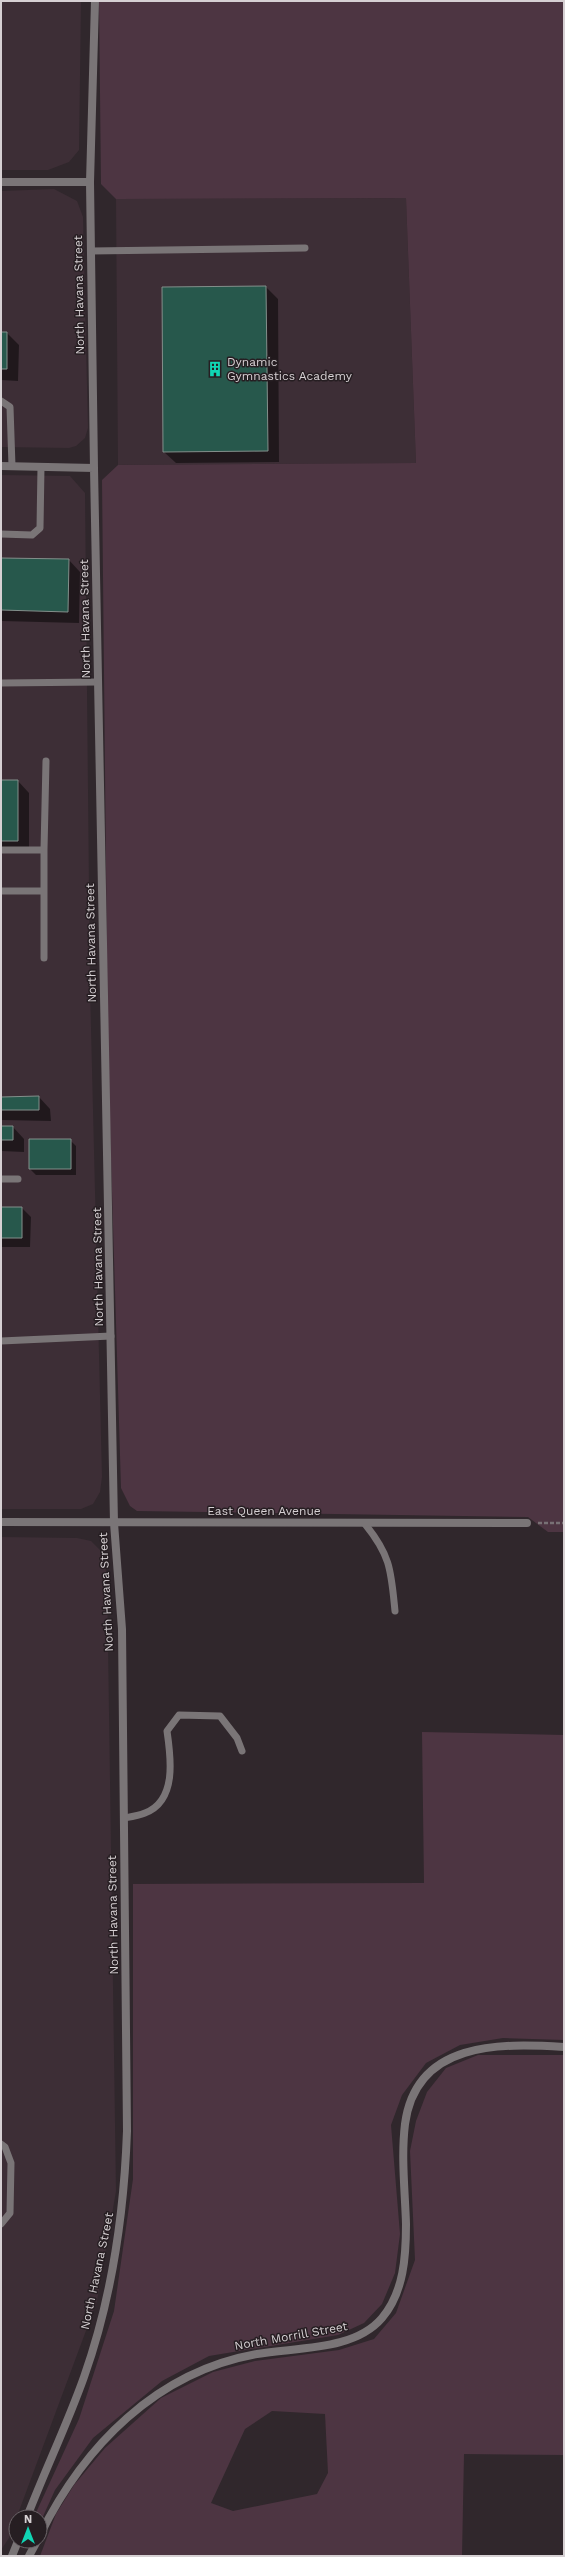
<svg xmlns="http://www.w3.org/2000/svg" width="565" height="2557" viewBox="0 0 565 2557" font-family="'Work Sans',sans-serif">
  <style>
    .built { fill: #3d2e36 }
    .green { fill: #4d3542; fill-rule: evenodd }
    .shadow { fill: #0007 }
    .building { fill: #27584c; stroke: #838f8b }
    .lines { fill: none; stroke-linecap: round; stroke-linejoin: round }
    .path { stroke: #787175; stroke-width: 2.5; stroke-dasharray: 4 2; stroke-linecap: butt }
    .service { stroke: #7a7577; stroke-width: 7 }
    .minor { stroke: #7a7577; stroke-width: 8 }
    .labels { text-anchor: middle; stroke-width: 3; stroke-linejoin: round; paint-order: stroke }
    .street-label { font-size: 12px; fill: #d6d0d3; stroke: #261e22 }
    .poi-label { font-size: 12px; fill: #d6d0d3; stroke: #261e22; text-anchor: start }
  </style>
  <rect width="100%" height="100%" fill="#30272c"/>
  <!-- built -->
  <path class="built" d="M1,1H81L79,150L69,162L48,170H1Z
    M54,189L77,201L83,217L88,428L85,438L76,446L69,448L1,447V191Z
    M406,198L416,463L118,465L116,199Z
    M1,475L70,476L85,493L90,987L102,1477L100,1492L93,1504L81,1509H1Z
    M1,1537L77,1538L91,1541L100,1550L107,1575L116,2191L97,2301L9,2538L1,2550Z"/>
  <!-- green -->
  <path class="green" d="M99,1H564V1532H548L528,1517L137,1511L130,1506L121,1488L108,1059L102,480L118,465L416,463L406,198L116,199L101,184Z
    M422,1732L564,1735V2040L503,2038L460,2045L426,2063L402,2095L391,2125L400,2234L395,2273L382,2304L364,2323L338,2335L209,2356L162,2381L93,2438L55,2490L40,2523V2517H34L79,2419L114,2311L133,2179V1884L424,1883Z
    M478,2055H564V2455L464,2454L462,2556H40L56,2514L74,2485L105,2448L161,2398L213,2372L255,2361L339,2350L374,2339L396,2313L415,2260L410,2151L416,2121L427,2092L446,2068ZM272,2411L325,2414L328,2473L317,2494L233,2511L211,2503L245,2429Z"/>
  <!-- shadow -->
  <path class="shadow" d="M266,287L278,299L279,462L176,463L164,452Z
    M1,333H7L19,345L18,381L1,380Z
    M1,559L69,560L80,572L79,623L1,621Z
    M1,781H18L29,793V853H1Z
    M1,909L2,910L1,994Z
    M39,1097L50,1109L51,1121L1,1120V1098Z
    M1,1127H13L24,1139V1152L1,1151Z
    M70,1140L76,1146V1175H36L30,1169Z
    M1,1208H22L31,1217L30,1247H1Z"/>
  <!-- building -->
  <path class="building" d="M266,286L268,451L163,452L162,287Z
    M1,332H7V369H1Z
    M1,558L69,559L68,612L1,610Z
    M1,780H18V841H1Z
    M39,1096V1110H1V1097Z
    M1,1126H13V1140H1Z
    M29,1139H71V1169H29Z
    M1,1207H22V1238H1Z"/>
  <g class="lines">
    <!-- path -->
    <path class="path" d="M538,1523H564"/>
    <!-- service -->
    <path class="service" d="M91,251L305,248
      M1,401L10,407L12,466
      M1,534L32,535L40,528L41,467
      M1,683L98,682
      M1,850H44L46,761
      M1,891H44
      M44,958V850
      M1,1179H18
      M1,1341L111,1336
      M365,1524C391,1556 391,1571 395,1611
      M124,1818C130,1817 138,1816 145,1813C177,1801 171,1758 167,1731L179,1715L220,1716L237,1738L242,1751
      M1,2144L5,2147L11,2163L10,2213L1,2224"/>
    <!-- minor -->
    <path class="minor" d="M1,182H90
      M1,466L94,468
      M1,1522L527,1523
      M27,2517C45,2470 67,2425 84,2377C112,2298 124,2214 127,2131L122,1629L114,1523L94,468L90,182L95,1
      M40,2535C84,2446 156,2372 257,2354C297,2347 354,2351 382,2318C404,2292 406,2256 406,2224C405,2191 401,2157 405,2124C416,2041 500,2043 564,2047
      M12,2556L18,2541
      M29,2556L37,2541"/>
  </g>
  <!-- icons -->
  <defs>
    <symbol id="building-bare" viewBox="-9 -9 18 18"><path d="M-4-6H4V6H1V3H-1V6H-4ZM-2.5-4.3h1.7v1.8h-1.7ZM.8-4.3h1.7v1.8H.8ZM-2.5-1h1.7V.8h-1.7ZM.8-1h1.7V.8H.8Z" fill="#10d5b4" stroke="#261e22" stroke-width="2.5" paint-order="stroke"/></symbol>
  </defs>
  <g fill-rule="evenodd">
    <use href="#building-bare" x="204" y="358" width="22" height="22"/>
  </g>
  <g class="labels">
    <!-- street labels -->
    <g class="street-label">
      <text transform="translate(79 295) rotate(-91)" y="4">North Havana Street</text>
      <text transform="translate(85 619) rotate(-91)" y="4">North Havana Street</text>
      <text transform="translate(91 943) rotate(-91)" y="4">North Havana Street</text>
      <text transform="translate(98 1267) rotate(-91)" y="4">North Havana Street</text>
      <text x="264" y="1515">East Queen Avenue</text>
      <text transform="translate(106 1592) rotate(-93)" y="4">North Havana Street</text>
      <text transform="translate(113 1915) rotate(-91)" y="4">North Havana Street</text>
      <text transform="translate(97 2271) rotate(-78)" y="4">North Havana Street</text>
      <text transform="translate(291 2336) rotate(-10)" y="4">North Morrill Street</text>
    </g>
    <!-- poi labels -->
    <g class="poi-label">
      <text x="227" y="366">Dynamic<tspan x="227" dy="14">Gymnastics Academy</tspan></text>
    </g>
  </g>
  <!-- border -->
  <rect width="565" height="2557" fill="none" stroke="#d6d0d3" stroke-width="4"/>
  <!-- north arrow -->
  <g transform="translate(28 2529)"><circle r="19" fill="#261e22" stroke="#6c6569"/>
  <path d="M0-3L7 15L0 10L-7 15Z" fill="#10d5b4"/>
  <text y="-6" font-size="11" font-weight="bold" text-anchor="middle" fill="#d6d0d3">N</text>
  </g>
</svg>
